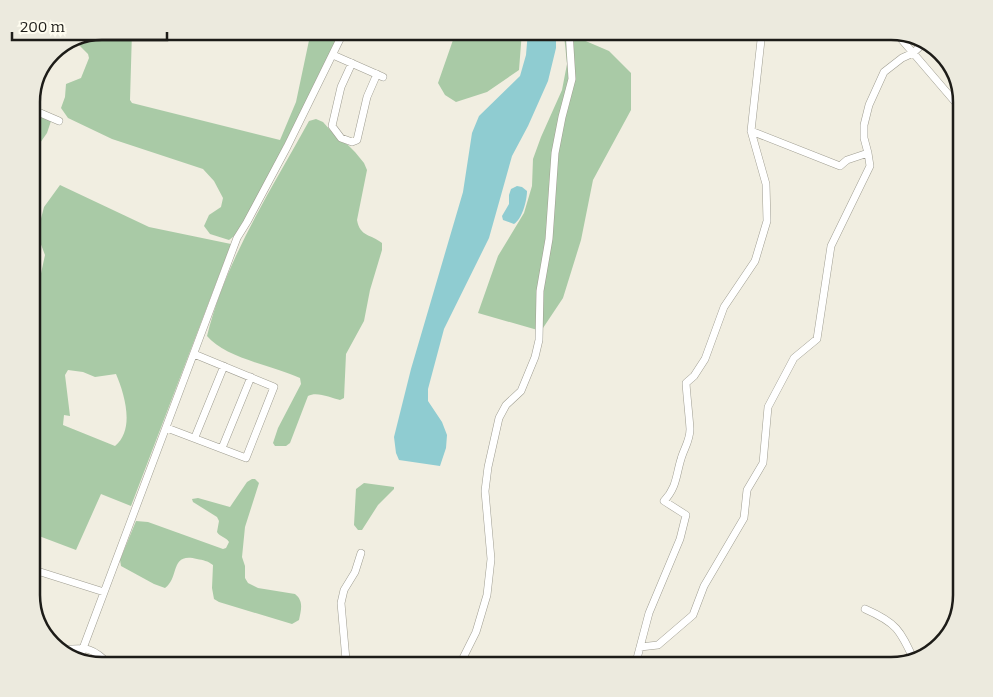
<svg xmlns="http://www.w3.org/2000/svg" width="993" height="697" viewBox="0 0 993 697" font-family="Bitter,serif">
  <style>
    .green { fill: #a9caa6; fill-rule: evenodd }
    .water { fill: #8fccd1 }
    .lines { fill: none; stroke-linecap: round; stroke-linejoin: round }
    .minor-casing { stroke: #9f9d91; stroke-width: 8 }
    .minor { stroke: #fff; stroke-width: 7 }
    .rim { fill: none; stroke: #1d1c18; stroke-width: 2.5 }
  </style>
  <rect width="100%" height="100%" fill="#f1eee1"/>
  <!-- green -->
  <path class="green" d="M102,31H132L130,100L132,103L280,140L296,102L311,31H340C316,82 291,132 265,182C256,200 247,229 229,240L210,234L204,226L209,215L221,207L223,198L214,181L203,169L112,139L68,118L61,108L65,97L66,84L81,78L89,58L88,54L76,42Z
    M445,31H522L519,70L487,92L456,102L445,95L438,83L453,40L450,34Z
    M564,35L581,39L609,51L631,73V110L593,180L581,240L563,298L541,331L478,313L498,256L524,213L532,186L533,159L541,137L562,90L567,64Z
    M31,104L53,115L47,133L31,156V133L38,123L36,118L31,116Z
    M316,119L323,122L339,140L348,145L355,152L364,163L367,170L357,220C360,237 371,234 382,243V250L370,290L364,321L346,354L344,398L340,400C331,398 317,391 308,396L290,443L286,446H275L273,443L278,428L301,384L300,378C274,366 225,358 207,336C226,259 271,190 309,121Z
    M60,185L149,227L231,244L131,506L101,494L76,550L31,533V359L34,357L41,336L35,301L45,255L37,234L44,207ZM68,370L83,372L95,377L116,374C125,395 135,430 115,446L63,425L64,415L70,416L65,375Z
    M252,479H255L259,483L245,527L242,557L245,566V578L248,583L258,588L295,594C304,601 301,610 299,620L292,624L219,602L214,599L212,588L213,565C208,561 203,560 197,559C169,552 180,578 165,588L154,584L121,566L120,560L136,521L148,522L223,549L226,548L229,542C226,537 220,537 217,532L219,521L217,517L193,502L192,499L198,498L230,507L247,482Z
    M364,483L394,487V489L378,505L362,530H358L354,525L356,489Z"/>
  <!-- water -->
  <path class="water" d="M528,31H556V48L548,81L528,126L512,156L489,238L444,329L428,389V401L442,422L447,435L446,448L440,466L399,460L396,453L394,437L411,369L463,192L472,133L479,116L520,76L526,55Z
    M517,186L522,187L527,191C527,201 522,219 514,224L503,220L502,216L509,204V195L511,189Z"/>
  <g class="lines">
    <defs>
      <path id="minor" d="M896,33L962,110
        M333,55L383,77
        M352,63L341,87L332,126L341,138L352,142L357,140L367,97L377,74
        M31,109L59,121
        M751,131L840,166L847,160L868,153L864,138V125L869,105L884,72L902,58L913,53L925,42
        M167,428L246,458L274,387L194,354
        M195,437L224,366
        M222,448L251,377
        M31,569L104,592
        M865,609C897,623 900,630 914,660
        M640,647L658,645L693,615L704,586L744,518L747,490L763,463L768,407L794,358L817,339L831,246L870,166L868,153
        M58,650C86,648 91,645 111,666
        M79,659L237,238L247,222L287,147L344,31
        M343,666L346,660L341,603L344,590L355,572L361,553
        M459,666L476,632L487,595L491,559L485,491L488,467L499,418L506,405L521,391L535,357L539,340L540,291L549,239L555,153L562,117L572,79L569,31
        M635,666L649,613L680,539L686,515L664,501C677,487 676,475 681,459C684,448 690,441 690,429C689,414 687,398 686,383L694,376L705,359L724,307L755,261L767,221L766,184L751,131L762,31"/>
    </defs>
    <!-- minor casing -->
    <use href="#minor" class="minor-casing"/>
    <!-- minor -->
    <use href="#minor" class="minor"/>
  </g>
  <!-- crop -->
  <path d="M0 0H993V697H0ZM102 40H891A62 62 0 0 1 953 102V595A62 62 0 0 1 891 657H102A62 62 0 0 1 40 595V102A62 62 0 0 1 102 40Z" fill="#eceade" fill-rule="evenodd"/>
  <path class="rim" d="M102 40H891A62 62 0 0 1 953 102V595A62 62 0 0 1 891 657H102A62 62 0 0 1 40 595V102A62 62 0 0 1 102 40Z"/>
  <!-- scale -->
  <path d="M12 32v8h155v-8" fill="none" stroke="#1d1c18" stroke-width="2.5"/>
  <text x="20" y="32" font-size="15" fill="#1d1c18" stroke="#fefcef" stroke-width="4" paint-order="stroke">200 m</text>
</svg>
